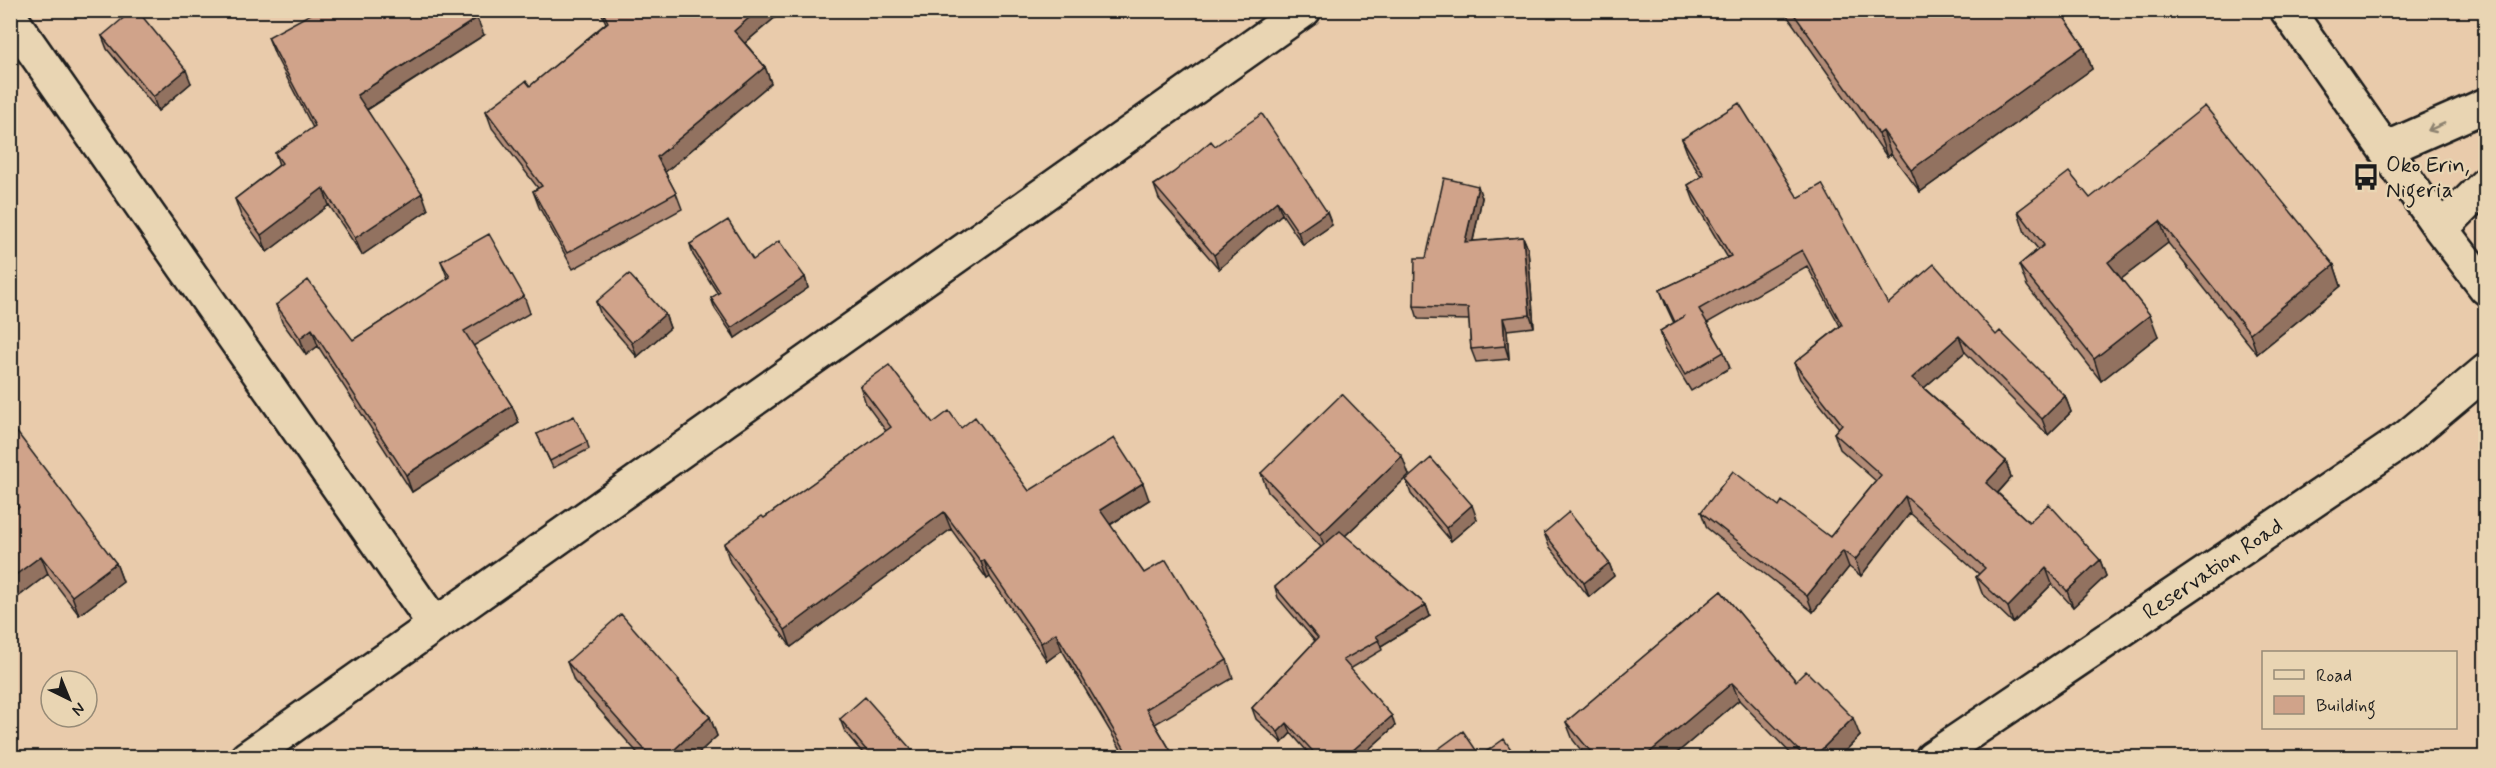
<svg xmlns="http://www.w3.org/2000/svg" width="2496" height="768" viewBox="0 0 2496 768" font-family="Mynerve,sans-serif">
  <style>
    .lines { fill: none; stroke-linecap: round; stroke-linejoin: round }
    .minor-casing { stroke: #1c1c1c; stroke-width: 38 }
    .tertiary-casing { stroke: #1c1c1c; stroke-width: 38 }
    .minor { stroke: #e9d5b3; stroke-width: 33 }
    .tertiary { stroke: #e9d5b3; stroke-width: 33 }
    .wall { fill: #b38c77; stroke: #1c1c1c; stroke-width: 1.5 }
    .shaded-wall { fill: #927261; stroke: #1c1c1c; stroke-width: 1.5 }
    .building { fill: #d0a38a; stroke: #1c1c1c; stroke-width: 1.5 }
    .oneway { stroke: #8d826f }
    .labels { text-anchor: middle; stroke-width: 5; stroke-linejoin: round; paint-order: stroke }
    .poi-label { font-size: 22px; fill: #1c1c1c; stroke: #e9d5b3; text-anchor: start }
    .street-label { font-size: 22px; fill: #1c1c1c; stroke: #e9d5b3 }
  </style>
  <rect width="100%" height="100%" fill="#e9cbab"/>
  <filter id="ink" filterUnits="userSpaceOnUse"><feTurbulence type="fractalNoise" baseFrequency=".0167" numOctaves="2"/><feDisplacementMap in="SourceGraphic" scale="12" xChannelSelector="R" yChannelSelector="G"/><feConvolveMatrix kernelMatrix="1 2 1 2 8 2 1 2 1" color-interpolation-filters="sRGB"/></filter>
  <g filter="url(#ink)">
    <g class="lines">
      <defs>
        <path id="minor" d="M10,17L435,625
          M247,758L1304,10"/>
        <path id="tertiary" d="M2287,10L2441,229L2486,288
          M2386,149L2486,105
          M2441,229L2486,184
          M1932,758L2406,438L2486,371"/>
      </defs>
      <!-- minor casing -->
      <use href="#minor" class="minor-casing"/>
      <!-- tertiary casing -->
      <use href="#tertiary" class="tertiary-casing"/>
      <!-- minor -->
      <use href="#minor" class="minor"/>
      <!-- tertiary -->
      <use href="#tertiary" class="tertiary"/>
    </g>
    <!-- wall -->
    <path class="wall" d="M600,10H784L745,43L765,67L771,83L665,172L676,193L682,209L573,269L539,207L533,191L538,188L492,128L486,111L530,86L606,23Z
      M1783,10H2059L2084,46L2092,69L1920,192L1891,154L1887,157Z
      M484,35L367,110L428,210L362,255L329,205L267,252L241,216L235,199L279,165L275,153L313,128L275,55L268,37Z
      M102,36L191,83L158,111L107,49Z
      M1682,139L1798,198L1888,304L1996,335L2065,396L2071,412L2048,435L1965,352L1924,388L2006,461L2011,478L1998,493L2029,522L2100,560L2106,576L2073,607L2052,584L2013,623L1982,593L1976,577L1979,574L1910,513L1861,576L1849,567L1813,612L1707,528L1701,512L1779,506L1830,537L1876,481L1840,449L1834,433L1839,428L1800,379L1794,363L1840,326L1807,266L1707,323L1724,352L1730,368L1691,391L1665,348L1660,331L1674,323L1666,306L1660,290L1728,258L1694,201L1688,185L1701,177L1688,155Z
      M1215,146L1332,225L1303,245L1282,214L1219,269L1159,199L1154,185Z
      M1482,198L1473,241L1523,237L1528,249L1534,327L1507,330L1509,359L1476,362L1471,349L1469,320L1418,319L1414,306L1426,258Z
      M2090,198L2334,265L2341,286L2257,354L2168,243L2121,279L2158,336L2101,381L2027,286L2019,265L2038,249L2025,233L2018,211Z
      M690,244L753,260L805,277L808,288L735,338L715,309L711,298L718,294L693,255Z
      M441,261L524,296L530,313L473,346L512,406L519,423L412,492L318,346L306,355L282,322L276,305L353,340L448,279Z
      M596,302L665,314L670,328L637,357L601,315Z
      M860,386L933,423L961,428L1029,491L1149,500L1110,525L1144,573L1227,660L1233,678L1155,724L1175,758H1126L1062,650L1047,661L990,577L987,579L951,529L791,647L730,562L724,544L764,518L886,431L866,404Z
      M10,428L116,563L123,582L79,615L48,574L10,603V513L15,510L10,505Z
      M537,434L587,442L589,449L553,468Z
      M1261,473L1409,475L1345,536L1426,605L1430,616L1381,646L1382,650L1350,669L1395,726L1359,758H1313L1291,733L1282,743L1256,719L1252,708L1315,641L1278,598L1275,587L1321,547L1268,492Z
      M1406,480L1477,519L1451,541L1411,494Z
      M1544,533L1609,563L1614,576L1589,597L1549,546Z
      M1721,591L1796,681L1860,736L1838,758H1795L1739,700L1671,758H1587L1573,740L1566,722Z
      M567,662L679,680L681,685L710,717L717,736L693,758H642L574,681Z
      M840,719L919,758H867L845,732Z"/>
    <!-- shaded-wall -->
    <path class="shaded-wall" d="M758,10H784L740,47L734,31Z
      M477,18L484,35L363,112L357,95Z
      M2084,46L2092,69L1920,192L1911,170Z
      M765,67L771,83L663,174L657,157Z
      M186,70L191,83L158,111L153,97Z
      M1883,131L1891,154L1887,157L1879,134Z
      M1478,186L1482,198L1470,254L1465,242Z
      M323,188L329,205L267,252L261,235Z
      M422,193L428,210L362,255L355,238Z
      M1277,201L1282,214L1219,269L1214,255Z
      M1327,212L1332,225L1303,245L1298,232Z
      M2160,221L2168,243L2116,283L2108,262Z
      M1523,237L1528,249L1534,327L1530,315Z
      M2334,265L2341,286L2257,354L2250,333Z
      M805,277L808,288L735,338L731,328Z
      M665,314L670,328L637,357L632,343Z
      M2150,315L2158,336L2101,381L2094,359Z
      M1503,318L1507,330L1509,359L1505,346Z
      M312,329L318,346L306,355L300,338Z
      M1959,336L1965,352L1917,394L1912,378Z
      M2065,396L2071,412L2048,435L2042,419Z
      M512,406L519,423L412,492L406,475Z
      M1402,456L1409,475L1327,553L1320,535Z
      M2006,461L2011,478L1992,499L1986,483Z
      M1143,483L1149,500L1106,527L1100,510Z
      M1905,496L1910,513L1861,576L1855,560Z
      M1472,505L1477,519L1451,541L1446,528Z
      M944,512L951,529L791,647L785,630Z
      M1843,551L1849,567L1813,612L1807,596Z
      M41,556L48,574L10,603V579Z
      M984,560L990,577L987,579L981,562Z
      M2100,560L2106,576L2073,607L2067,591Z
      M116,563L123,582L79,615L72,596Z
      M1609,563L1614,576L1589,597L1584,583Z
      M2046,568L2052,584L2013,623L2008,607Z
      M1426,605L1430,616L1381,646L1376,636Z
      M1056,633L1062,650L1047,661L1041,643Z
      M1732,683L1739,700L1671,758H1643Z
      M1392,716L1395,726L1359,758H1344Z
      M710,717L717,736L693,758H665Z
      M1853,718L1860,736L1838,758H1813Z
      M1287,723L1291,733L1282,743L1278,732Z"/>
    <!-- building -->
    <path class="building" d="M133,10H137L186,70L153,97L102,36Z
      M318,10H473L477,18L357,95L422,193L355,238L323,188L261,235L235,199L282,163L275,153L315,126L268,37Z
      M602,10H758L734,31L765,67L657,157L676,193L567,253L533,191L542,186L486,111L526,81L530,86L608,22Z
      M1791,10H2059L2084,46L1911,170L1883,131L1879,134Z
      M1739,103L1798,198L1822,184L1888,304L1934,264L1996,335L2000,331L2065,396L2042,419L1959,336L1912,378L2006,461L1986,483L2029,522L2049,504L2100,560L2067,591L2046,568L2008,607L1976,577L1985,568L1905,496L1855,560L1843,551L1807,596L1701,512L1733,471L1779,506L1782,501L1830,537L1881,475L1834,433L1842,424L1794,363L1842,325L1802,250L1699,309L1724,352L1685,375L1660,331L1685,316L1675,322L1660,290L1731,256L1688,185L1704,175L1682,139Z
      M2205,106L2334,265L2250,333L2160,221L2108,262L2150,315L2094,359L2019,265L2044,245L2018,211L2069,172L2090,198Z
      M1262,114L1327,212L1298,232L1277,201L1214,255L1154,185L1173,173L1211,141L1215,146Z
      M1444,178L1478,186L1465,242L1523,237L1530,315L1503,318L1505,346L1471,349L1468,308L1414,306L1415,258H1426Z
      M728,220L753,260L779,241L805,277L731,328L711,298L720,292L690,244Z
      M489,234L524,296L464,331L512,406L406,475L312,329L300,338L276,305L308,280L353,340L450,277L441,261Z
      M629,274L665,314L632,343L596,302Z
      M889,365L933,423L949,411L961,428L975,417L1029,491L1114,438L1143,483L1100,510L1144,573L1166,560L1227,660L1146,709L1175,758H1130L1056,633L1041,643L984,560L981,562L944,512L785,630L724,544L762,516L764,518L891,427L860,386Z
      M1342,394L1402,456L1320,535L1261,473Z
      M574,416L587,442L550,461L537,434Z
      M13,427L116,563L72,596L41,556L10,579V513L19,507L10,495V428Z
      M1431,458L1472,505L1446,528L1406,480Z
      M1569,512L1609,563L1584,583L1544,533Z
      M1340,531L1426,605L1376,636L1379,640L1343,660L1392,716L1344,758H1319L1287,723L1278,732L1252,708L1318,638L1275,587Z
      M1721,591L1796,681L1806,671L1853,718L1813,758H1806L1732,683L1643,758H1596L1566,722Z
      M621,614L679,680L678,681L710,717L665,758H652L567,662Z
      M865,697L919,758H873L840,719Z
      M1463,731L1480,756L1504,739L1517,758H1426Z"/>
    <!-- one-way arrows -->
    <defs><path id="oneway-shaft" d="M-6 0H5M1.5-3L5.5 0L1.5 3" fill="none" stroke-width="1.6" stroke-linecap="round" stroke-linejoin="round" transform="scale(1.5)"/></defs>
    <use class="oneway" href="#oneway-shaft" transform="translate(2436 127) rotate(156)"/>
  </g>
  <!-- icons -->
  <defs>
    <symbol id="bus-bare" viewBox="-9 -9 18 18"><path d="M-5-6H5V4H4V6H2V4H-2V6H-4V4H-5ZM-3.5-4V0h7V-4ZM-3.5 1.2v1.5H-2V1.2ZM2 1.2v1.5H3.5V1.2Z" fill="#1c1c1c" stroke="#e9d5b3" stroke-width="2.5" paint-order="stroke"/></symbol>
  </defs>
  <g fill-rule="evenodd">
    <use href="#bus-bare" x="2347" y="158" width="38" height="38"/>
  </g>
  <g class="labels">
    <!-- poi labels -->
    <g class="poi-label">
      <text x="2386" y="172">Oko Erin,<tspan x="2386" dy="25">Nigeria</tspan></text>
    </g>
    <!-- street labels -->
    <g class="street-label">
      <text transform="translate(2212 568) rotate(-34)" y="8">Reservation Road</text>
    </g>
  </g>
  <!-- margin -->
  <rect width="2496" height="768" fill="none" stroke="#e9d5b3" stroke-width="36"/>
  <rect x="18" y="18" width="2460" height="732" fill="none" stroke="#1c1c1c" stroke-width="2" filter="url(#ink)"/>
  <!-- legend -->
  <rect x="2262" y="651" width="195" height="78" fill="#e9d5b3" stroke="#978b77" stroke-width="1.5"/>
  <rect x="2274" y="670" width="30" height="9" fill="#e9d5b3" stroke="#978b77" stroke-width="1.5"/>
  <text x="2316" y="681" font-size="18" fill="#1c1c1c">Road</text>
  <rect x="2274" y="696" width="30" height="18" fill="#d0a38a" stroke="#978b77" stroke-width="1.5"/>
  <text x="2316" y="711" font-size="18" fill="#1c1c1c">Building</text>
  <!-- north arrow -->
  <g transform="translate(69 699) rotate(137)"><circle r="28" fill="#e9d5b3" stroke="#978b77" stroke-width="1.5"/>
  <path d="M0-4.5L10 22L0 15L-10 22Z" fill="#1c1c1c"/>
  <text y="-9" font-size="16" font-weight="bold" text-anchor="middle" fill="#1c1c1c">N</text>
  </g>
</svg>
